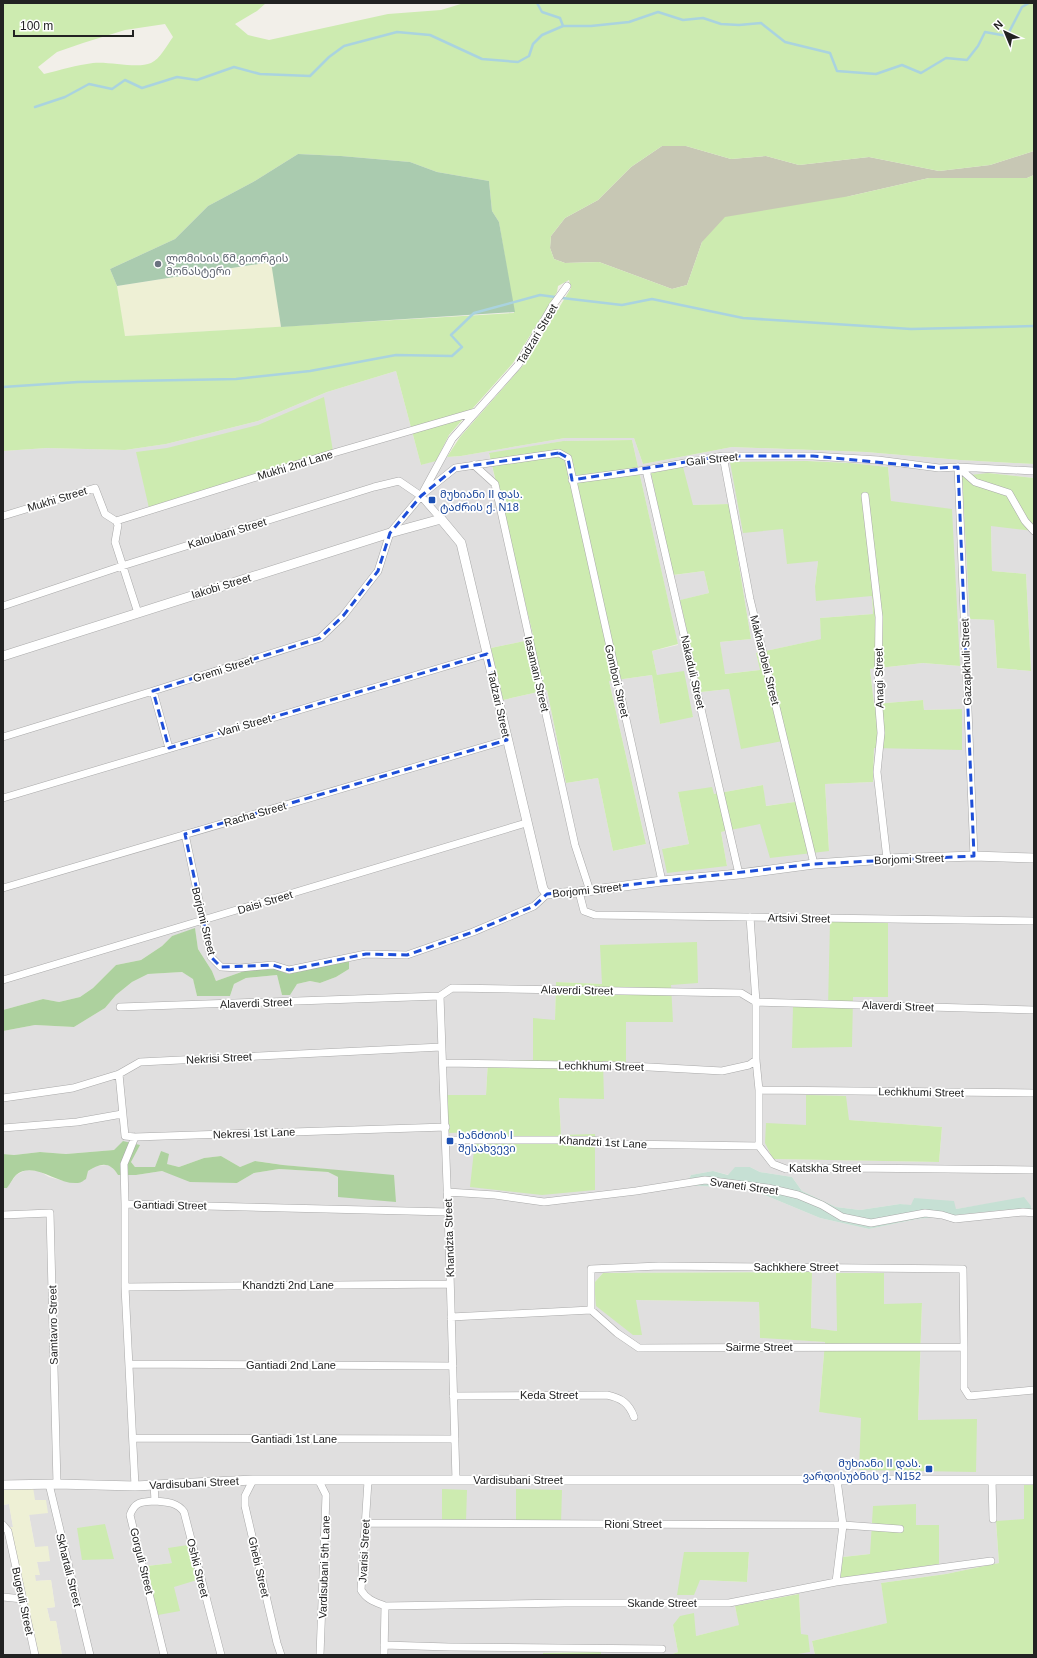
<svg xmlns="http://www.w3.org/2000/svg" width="1037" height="1658" viewBox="0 0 1037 1658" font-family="Helvetica,'Noto Sans Georgian',sans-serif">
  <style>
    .residential { fill: #e0dfdf; fill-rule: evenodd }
    .construction { fill: #c7c7b4 }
    .farmland { fill: #eef0d5 }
    .grass { fill: #cdebb0; fill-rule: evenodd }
    .forest { fill: #add19e }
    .wetland { fill: #c6e0d4 }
    .cemetery { fill: #aacbaf }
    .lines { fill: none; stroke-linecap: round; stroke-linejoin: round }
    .stream { stroke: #aad3df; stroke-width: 2.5 }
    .minor-casing { stroke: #a9a9a9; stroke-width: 8 }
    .tertiary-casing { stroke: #a9a9a9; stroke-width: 10 }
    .minor { stroke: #fff; stroke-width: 7 }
    .tertiary { stroke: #fff; stroke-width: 9 }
    .marked { fill: none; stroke: #1d4ed8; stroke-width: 3; stroke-dasharray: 8 5; stroke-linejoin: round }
    .worship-dot { fill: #6b7280; stroke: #fff; stroke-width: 1.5 }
    .transit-dot { fill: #1a4fb4; stroke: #fff; stroke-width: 1.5 }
    .labels { text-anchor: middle; stroke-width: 3.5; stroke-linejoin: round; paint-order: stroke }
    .worship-label { font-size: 11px; fill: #5b616d; stroke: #fff; text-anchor: start }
    .street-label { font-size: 11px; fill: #222; stroke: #fff }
    .transit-label { font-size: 11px; fill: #164399; stroke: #fff; text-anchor: start }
  </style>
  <rect width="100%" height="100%" fill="#f2efe9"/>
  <!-- residential -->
  <path class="residential" d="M396,371L421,465L447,457L461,456L565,438H634L643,464L732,447L866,452L960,460L1034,464V478L988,473L970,619L994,620L997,668L1031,671L1026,574L992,571L991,525L1034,531V1482H1024L1025,1519L996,1522L999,1563L946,1574L881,1583L888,1623L812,1641L815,1655H792L810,1651L801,1634L799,1594L735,1607L740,1625L696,1636L673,1625L678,1652L670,1655H601V1652L543,1653V1655H62L56,1621H50L47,1608L55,1607L51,1580L35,1581V1575H39L37,1562L50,1561L35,1547L29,1514L46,1500H35L3,1488V1188H7L16,1175L26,1170L39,1171L49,1177L64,1181L88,1171L96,1166L107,1165L113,1167L118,1175H136L162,1171L173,1174L237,1183L254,1173L279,1169L328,1172L338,1177L394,1176L283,1165L256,1161L240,1167L221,1156L204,1158L179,1167L166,1164L161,1151L155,1167H135L131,1162L135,1152L115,1150L66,1154L40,1152L14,1155L3,1154V1031L35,1025L74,1027L105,1008L116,995L132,982L148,974L182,972L193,978L197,996H230L234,984L246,978L277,975L282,995L297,984L310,981L320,983L336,977L349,969L348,961L287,974L276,969L247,970L216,981L212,971L198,949L195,929L172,936L162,946L141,960L116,965L93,988L80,997L59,1002L43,999L3,1010V451L47,448L125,450L166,444L258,421L327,392ZM632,440L678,645L652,651L657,675L693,716L660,724L652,675L609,681L646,844L613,851L598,778L566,783L547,690L503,700L491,648L534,639L489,454L563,441ZM807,461L850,463L888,467L891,501L960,666L923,663L870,669L874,704L923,700L924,710L962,709L874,748L873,782L825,784L829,851L760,823L721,832L727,866L662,849L689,844L678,792L714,794L763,785L765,806L803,801L788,740L729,689L701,692L681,600L709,593L704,571L674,575L693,505L729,504L751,639L720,642L724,674L760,670L756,653L822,639L820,618L873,614L872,596L815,586L818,561L783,529ZM888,921V996L853,997L793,1048V1006L828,1008ZM556,982L602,984L673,1022H626L603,1060L559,1097L561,1135L476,1132L448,1095H486L488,1060H533L555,1020ZM848,1120L942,1127L939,1162L773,1159L806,1125ZM750,1167L760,1172L792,1177L802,1191L836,1207L860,1210L900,1204L912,1206L914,1198L956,1209L1024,1198L1031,1209H1013L917,1219L869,1229L820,1218L767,1196L747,1189L686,1185L691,1175L713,1171L729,1175ZM812,1272L811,1329L837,1331L884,1305L922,1304L918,1420L819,1412L825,1342L760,1337L759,1302L636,1300L594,1283L603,1273ZM916,1504V1526L841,1578L843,1557L870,1554ZM749,1553L747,1582L700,1580ZM172,1563L174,1587L147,1566Z
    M9,1504L13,1527H10L39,1655H3V1505Z"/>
  <!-- construction -->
  <path class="construction" d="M662,146H686L731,159L766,156L799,165L869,157L939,171L990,165L1034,151V175L1027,178H929L850,196L702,242L687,285L672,289L599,262L565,263L554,259L550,248L551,236L565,218L598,200L631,167Z"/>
  <!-- farmland -->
  <path class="farmland" d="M272,262L281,327L124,336L117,286Z
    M33,1487L35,1500H46L48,1513L29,1515L35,1547L48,1546L50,1561L37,1562L40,1575H35L36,1581L51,1580L55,1607L47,1608L50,1621H56L62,1655H39L10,1527H13L9,1504L3,1505V1488Z"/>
  <!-- grass -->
  <path class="grass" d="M3,3H266L257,11L235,24L248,35L269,40L388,14L441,10L464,3H1034V151L990,165L939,171L869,157L799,165L766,156L731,159L686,146H662L631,167L598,200L565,218L551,236L550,248L554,259L565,263L599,262L672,289L687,285L702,242L725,217L850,196L929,178H1027L1034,175V464L960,460L866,452L732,447L643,464L634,438H565L461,456L447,457L460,437L526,362L571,288L569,280L558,286L557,292L513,363L449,435L436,461L421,465L396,371L327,392L258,421L166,444L125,450L47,448L3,451ZM165,24L173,37C167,45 160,59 151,63C137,69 109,61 93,63C77,65 60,70 44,74L38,67L57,52L83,43L125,30ZM298,154L341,156L410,162L437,172L489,181L492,211L499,222L514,313L125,336L117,286L110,269L175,239L208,206L253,182Z
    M324,397L333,451L149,508L136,452L167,448L258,425Z
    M632,440L678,644L652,651L657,675L684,671L693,717L660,724L652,675L609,681L646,844L613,851L598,778L566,783L547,690L503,700L491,648L534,639L489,453L563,441Z
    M807,461L850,463L888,467L891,501L952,509L960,666L923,663L870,669L874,704L923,700L924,710L962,709V750L874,748L873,782L825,784L829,851L770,858L760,824L721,832L727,866L667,873L662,849L689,844L678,792L712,787L714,794L763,785L766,806L802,801L788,740L741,749L729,689L701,692L680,600L709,593L704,571L673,575L651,473L683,467L693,505L729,504L751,639L720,642L725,674L760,670L756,653L821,639L820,618L873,614L872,596L816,601L815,586L818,561L787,564L783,529L743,533L730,462Z
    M988,473L1034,478V531L991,526L992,571L1026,574L1031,671L997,668L994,620L970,619L962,476Z
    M830,921H888V997H853L852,1047L792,1048L793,1006L828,1007Z
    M697,942L698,983L671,985L673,1022H626V1062L603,1061L604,1099L559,1098L561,1135L595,1134V1190L542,1195L470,1187L476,1132L449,1133L447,1095H486L488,1060H533V1018L555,1020L556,982L602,984L600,945Z
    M806,1095L846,1096L849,1120L942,1127L939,1162L773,1159L765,1143L766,1123L806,1125Z
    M812,1272L811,1328L837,1331L836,1273H884V1304L922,1303L918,1420L977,1419L976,1472L859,1470L861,1418L819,1412L825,1342L760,1338L759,1302L636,1300L642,1335H633L596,1306L594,1283L603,1273Z
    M1024,1482H1034V1655H815L812,1641L887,1623L881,1583L946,1574L999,1563L996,1521L1024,1519Z
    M442,1489L467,1490L466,1521L442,1520Z
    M516,1489L562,1490L561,1522L516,1521Z
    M916,1504V1525H939V1564L840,1578L843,1557L870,1554L873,1506Z
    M105,1524L114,1559L82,1560L77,1528Z
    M188,1545L197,1580L174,1587L180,1611L158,1615L147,1566L172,1563L168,1548Z
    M684,1552H749L747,1582L700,1580L694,1595H677Z
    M799,1594L801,1634L808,1635L810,1652L792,1655H670L678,1652L673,1625L680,1616L694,1613L696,1636L739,1625L735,1606Z
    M601,1652V1655H543V1653Z"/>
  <!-- forest -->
  <path class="forest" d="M195,928L198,949L212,971L216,981L247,970L276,969L288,974L349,961V969L336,977L320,983L310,981L297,984L290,995H282L277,975L246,978L234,984L230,996H197L193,979L182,972L148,974L132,982L116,995L105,1008L74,1027L35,1025L3,1031V1010L43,999L59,1002L80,997L93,988L116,965L141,960L162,946L172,936Z
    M123,1141L140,1145L131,1162L135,1167H155L161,1151L169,1154L167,1164L179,1167L204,1158L221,1156L240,1167L255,1161L283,1165L394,1175L396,1202L338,1197V1177L328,1172L279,1169L254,1173L237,1183L190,1182L162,1171L136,1175H118C110,1161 100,1163 88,1171L86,1179C84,1180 81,1183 78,1183C57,1185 34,1160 16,1175C13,1178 10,1184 7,1188H3V1154L14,1155L40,1152L66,1154L114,1150Z"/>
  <!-- wetland -->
  <path class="wetland" d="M735,1167H750L760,1172L792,1177L802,1191L836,1207L860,1210L900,1204L911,1205L914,1198L954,1201L956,1209L1024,1197L1031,1206V1209H1013L917,1219L869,1229L820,1218L767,1196L747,1189L686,1185L691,1175L713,1171L728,1175Z"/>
  <!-- cemetery -->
  <path class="cemetery" d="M298,154L341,156L410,162L437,172L489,181L492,211L499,222L515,312L281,327L271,262L117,286L110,269L175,239L208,206L253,182Z"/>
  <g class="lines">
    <!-- stream -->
    <path class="stream" d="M537,3L542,12L560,18L563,26
      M35,107L65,97L89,84L112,89L125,80L142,88L177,77L197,80L234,67L260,74L310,76L329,57L344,46L397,32L430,35L482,59L518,62L529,56L533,44L542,35L563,26H591L629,22L658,12L683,20L703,18L721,24L739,25L761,23L785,42L830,53L837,71L876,74L902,65L921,73L946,58L967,60L978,46L985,32L1007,36L1022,7L1029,3
      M562,298L622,305L652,299L743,318L911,329L1034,326
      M3,387L78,382L236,379L310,371L396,355L452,356L462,347L451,335L474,313L540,295L555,297"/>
    <defs>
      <path id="minor" d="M723,456L750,599L814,864
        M474,465L495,484L575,845L590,891
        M958,467L974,856
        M958,467L975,482L1009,493L1025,521L1034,531
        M646,470L739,874
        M572,480L646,470L723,456H813L878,460L939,468L958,467L1034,471
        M424,493L455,468L559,453L568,458L662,881
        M865,496L879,617L878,695L881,733L877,772L887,859
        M3,516L95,488L105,514L116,521L118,525L115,542L138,613
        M116,521L330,454L475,412
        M3,606L122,566L374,487L399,481L421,496L441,519
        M153,691L169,748
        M3,737L153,691L320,638L343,616L378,571L390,533L421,496L452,439L518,365L553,305L567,286
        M3,798L487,654
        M185,834L211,957L221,967L240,968L273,965L289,970L366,954L407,955L473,932L534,906L547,894
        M3,888L507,740
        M579,892L584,911L595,915L1034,921
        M750,917L756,1002V1060L759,1090V1146L773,1164L786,1169L851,1168L1034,1170
        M3,980L526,823
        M440,996L449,1239L456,1480
        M120,1007L440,996L452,988L741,993L756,1002L1034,1010
        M443,1063L631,1066L722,1071L749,1065L756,1060
        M119,1074L125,1136L135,1137L446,1127
        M759,1090L1034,1093
        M3,1098L73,1088L119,1074L140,1062L441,1047
        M3,1128L77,1122L122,1114
        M446,1140H591L620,1144L759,1146
        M447,1192L495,1195L544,1202L636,1191L705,1180L768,1188L798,1195L822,1205L842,1217L871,1223L925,1213L942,1215L955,1219L1023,1212L1034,1213
        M125,1204L124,1164L135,1137
        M3,1215L50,1213L57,1484
        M125,1287L450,1284
        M591,1310V1269L659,1266L963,1269L964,1347
        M451,1317L591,1310L617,1333L639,1348L964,1347V1388L969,1396L1034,1390
        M130,1364L453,1366
        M453,1396L607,1395C621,1398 629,1403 634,1417
        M133,1438L455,1439
        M253,1480L245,1496V1506L277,1643L281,1655
        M992,1480L993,1519
        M319,1481L326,1495L320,1655
        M368,1481L361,1590C367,1600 375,1602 385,1606L384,1655
        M49,1484L90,1655
        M154,1484L155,1501C142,1502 135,1501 130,1515L164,1655
        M135,1486L125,1287V1204L448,1212
        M155,1501C166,1502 177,1502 184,1512L221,1655
        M365,1523L843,1525L900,1529
        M3,1525L8,1531L35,1655
        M836,1582L991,1561
        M3,1597L23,1599
        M385,1606L565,1603H729L836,1582L843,1525L837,1480
        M384,1645L449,1647L662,1649"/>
      <path id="tertiary" d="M3,656L390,533L441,519L461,543L543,889L547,894L579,892L662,881L739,874L814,864L887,859L974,856L1034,858
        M3,1485L57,1484L135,1486L253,1480H1034"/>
    </defs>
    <!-- minor casing -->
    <use href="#minor" class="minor-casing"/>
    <!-- tertiary casing -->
    <use href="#tertiary" class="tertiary-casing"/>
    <!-- minor -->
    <use href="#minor" class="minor"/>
    <!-- tertiary -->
    <use href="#tertiary" class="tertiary"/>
  </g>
  <!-- marked area -->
  <path class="marked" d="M559,453L568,458L572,480L723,456H813L939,468L958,467L974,856L814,864L547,894L534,906L473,932L407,955L366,954L289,970L273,965L221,967L211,957L185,834L507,740L487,654L169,748L153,691L320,638L343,616L378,571L390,533L421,496L455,468Z"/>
  <!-- markers -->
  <circle class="worship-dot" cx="158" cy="264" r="4"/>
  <g class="transit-dot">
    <rect x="428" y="496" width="8" height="8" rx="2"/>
    <rect x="446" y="1137" width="8" height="8" rx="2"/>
    <rect x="925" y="1465" width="8" height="8" rx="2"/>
  </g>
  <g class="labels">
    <!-- worship labels -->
    <g class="worship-label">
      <text x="166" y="262">ლომისის წმ.გიორგის<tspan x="166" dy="13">მონასტერი</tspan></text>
    </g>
    <!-- street labels -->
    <g class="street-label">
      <text transform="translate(537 334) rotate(-59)" y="4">Tadzari Street</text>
      <text transform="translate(712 459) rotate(-6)" y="4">Gali Street</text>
      <text transform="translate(295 465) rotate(-17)" y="4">Mukhi 2nd Lane</text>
      <text transform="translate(57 499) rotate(-17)" y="4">Mukhi Street</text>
      <text transform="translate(227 533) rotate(-17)" y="4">Kaloubani Street</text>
      <text transform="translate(221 586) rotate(-17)" y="4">Iakobi Street</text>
      <text transform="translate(765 660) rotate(76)" y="4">Makharobeli Street</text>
      <text transform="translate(966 662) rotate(-92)" y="4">Gazapkhuli Street</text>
      <text transform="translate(223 669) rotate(-18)" y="4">Gremi Street</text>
      <text transform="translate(693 672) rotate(77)" y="4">Nakaduli Street</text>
      <text transform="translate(537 674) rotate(77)" y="4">Iasamani Street</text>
      <text transform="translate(879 678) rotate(-91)" y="4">Anagi Street</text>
      <text transform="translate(617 681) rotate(77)" y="4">Gombori Street</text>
      <text transform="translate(499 704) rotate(77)" y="4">Tadzari Street</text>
      <text transform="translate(245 725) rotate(-16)" y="4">Vani Street</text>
      <text transform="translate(255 814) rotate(-16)" y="4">Racha Street</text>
      <text transform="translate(909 859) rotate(-2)" y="4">Borjomi Street</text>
      <text transform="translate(587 890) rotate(-6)" y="4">Borjomi Street</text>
      <text transform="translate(265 902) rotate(-17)" y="4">Daisi Street</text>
      <text transform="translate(799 918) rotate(1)" y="4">Artsivi Street</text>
      <text transform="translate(204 921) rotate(76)" y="4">Borjomi Street</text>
      <text transform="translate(577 990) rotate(1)" y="4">Alaverdi Street</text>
      <text transform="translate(256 1003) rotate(-2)" y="4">Alaverdi Street</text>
      <text transform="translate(898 1006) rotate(2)" y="4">Alaverdi Street</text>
      <text transform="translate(219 1058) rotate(-3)" y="4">Nekrisi Street</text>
      <text transform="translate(601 1066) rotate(1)" y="4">Lechkhumi Street</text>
      <text transform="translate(921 1092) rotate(1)" y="4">Lechkhumi Street</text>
      <text transform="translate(254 1133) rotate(-2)" y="4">Nekresi 1st Lane</text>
      <text transform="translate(603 1142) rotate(3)" y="4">Khandzti 1st Lane</text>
      <text x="825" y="1172">Katskha Street</text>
      <text transform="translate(744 1186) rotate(8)" y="4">Svaneti Street</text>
      <text transform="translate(170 1205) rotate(1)" y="4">Gantiadi Street</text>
      <text transform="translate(449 1238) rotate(-92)" y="4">Khandzta Street</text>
      <text x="796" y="1271">Sachkhere Street</text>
      <text x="288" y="1289">Khandzti 2nd Lane</text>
      <text transform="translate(53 1325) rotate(-91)" y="4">Samtavro Street</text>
      <text x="759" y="1351">Sairme Street</text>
      <text x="291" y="1369">Gantiadi 2nd Lane</text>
      <text x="549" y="1399">Keda Street</text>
      <text x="294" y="1443">Gantiadi 1st Lane</text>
      <text x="518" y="1484">Vardisubani Street</text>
      <text transform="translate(194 1483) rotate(-3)" y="4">Vardisubani Street</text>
      <text x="633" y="1528">Rioni Street</text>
      <text transform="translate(364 1551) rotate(-87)" y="4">Jvarisi Street</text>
      <text transform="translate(142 1561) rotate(76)" y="4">Gorguli Street</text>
      <text transform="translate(259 1567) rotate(77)" y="4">Ghebi Street</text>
      <text transform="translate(324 1567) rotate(-88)" y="4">Vardisubani 5th Lane</text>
      <text transform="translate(198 1568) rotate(76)" y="4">Oshki Street</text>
      <text transform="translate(69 1570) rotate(76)" y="4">Skhartali Street</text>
      <text transform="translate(23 1601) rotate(78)" y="4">Bugeuli Street</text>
      <text x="662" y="1607">Skande Street</text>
    </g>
    <!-- transit labels -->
    <g class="transit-label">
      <text x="440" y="498">მუხიანი II დას.<tspan x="440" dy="13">ტაძრის ქ. N18</tspan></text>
      <text x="458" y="1139">ხანძთის I<tspan x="458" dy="13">შესახვევი</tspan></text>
      <text x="921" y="1467" text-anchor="end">მუხიანი II დას.<tspan x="921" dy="13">ვარდისუბნის ქ. N152</tspan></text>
    </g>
  </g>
  <!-- border -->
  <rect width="1037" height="1658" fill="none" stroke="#222222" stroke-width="8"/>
  <!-- north arrow -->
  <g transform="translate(1005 32) rotate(316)" stroke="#ffffff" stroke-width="3" paint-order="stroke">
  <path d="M0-3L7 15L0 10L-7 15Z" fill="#222222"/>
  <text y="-6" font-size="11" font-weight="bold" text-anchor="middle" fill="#222222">N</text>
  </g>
  <!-- scale -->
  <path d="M14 30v6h119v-6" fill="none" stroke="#222222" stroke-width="2"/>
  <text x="20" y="30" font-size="12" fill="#222222" stroke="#ffffff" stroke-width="3" paint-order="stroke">100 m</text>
</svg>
